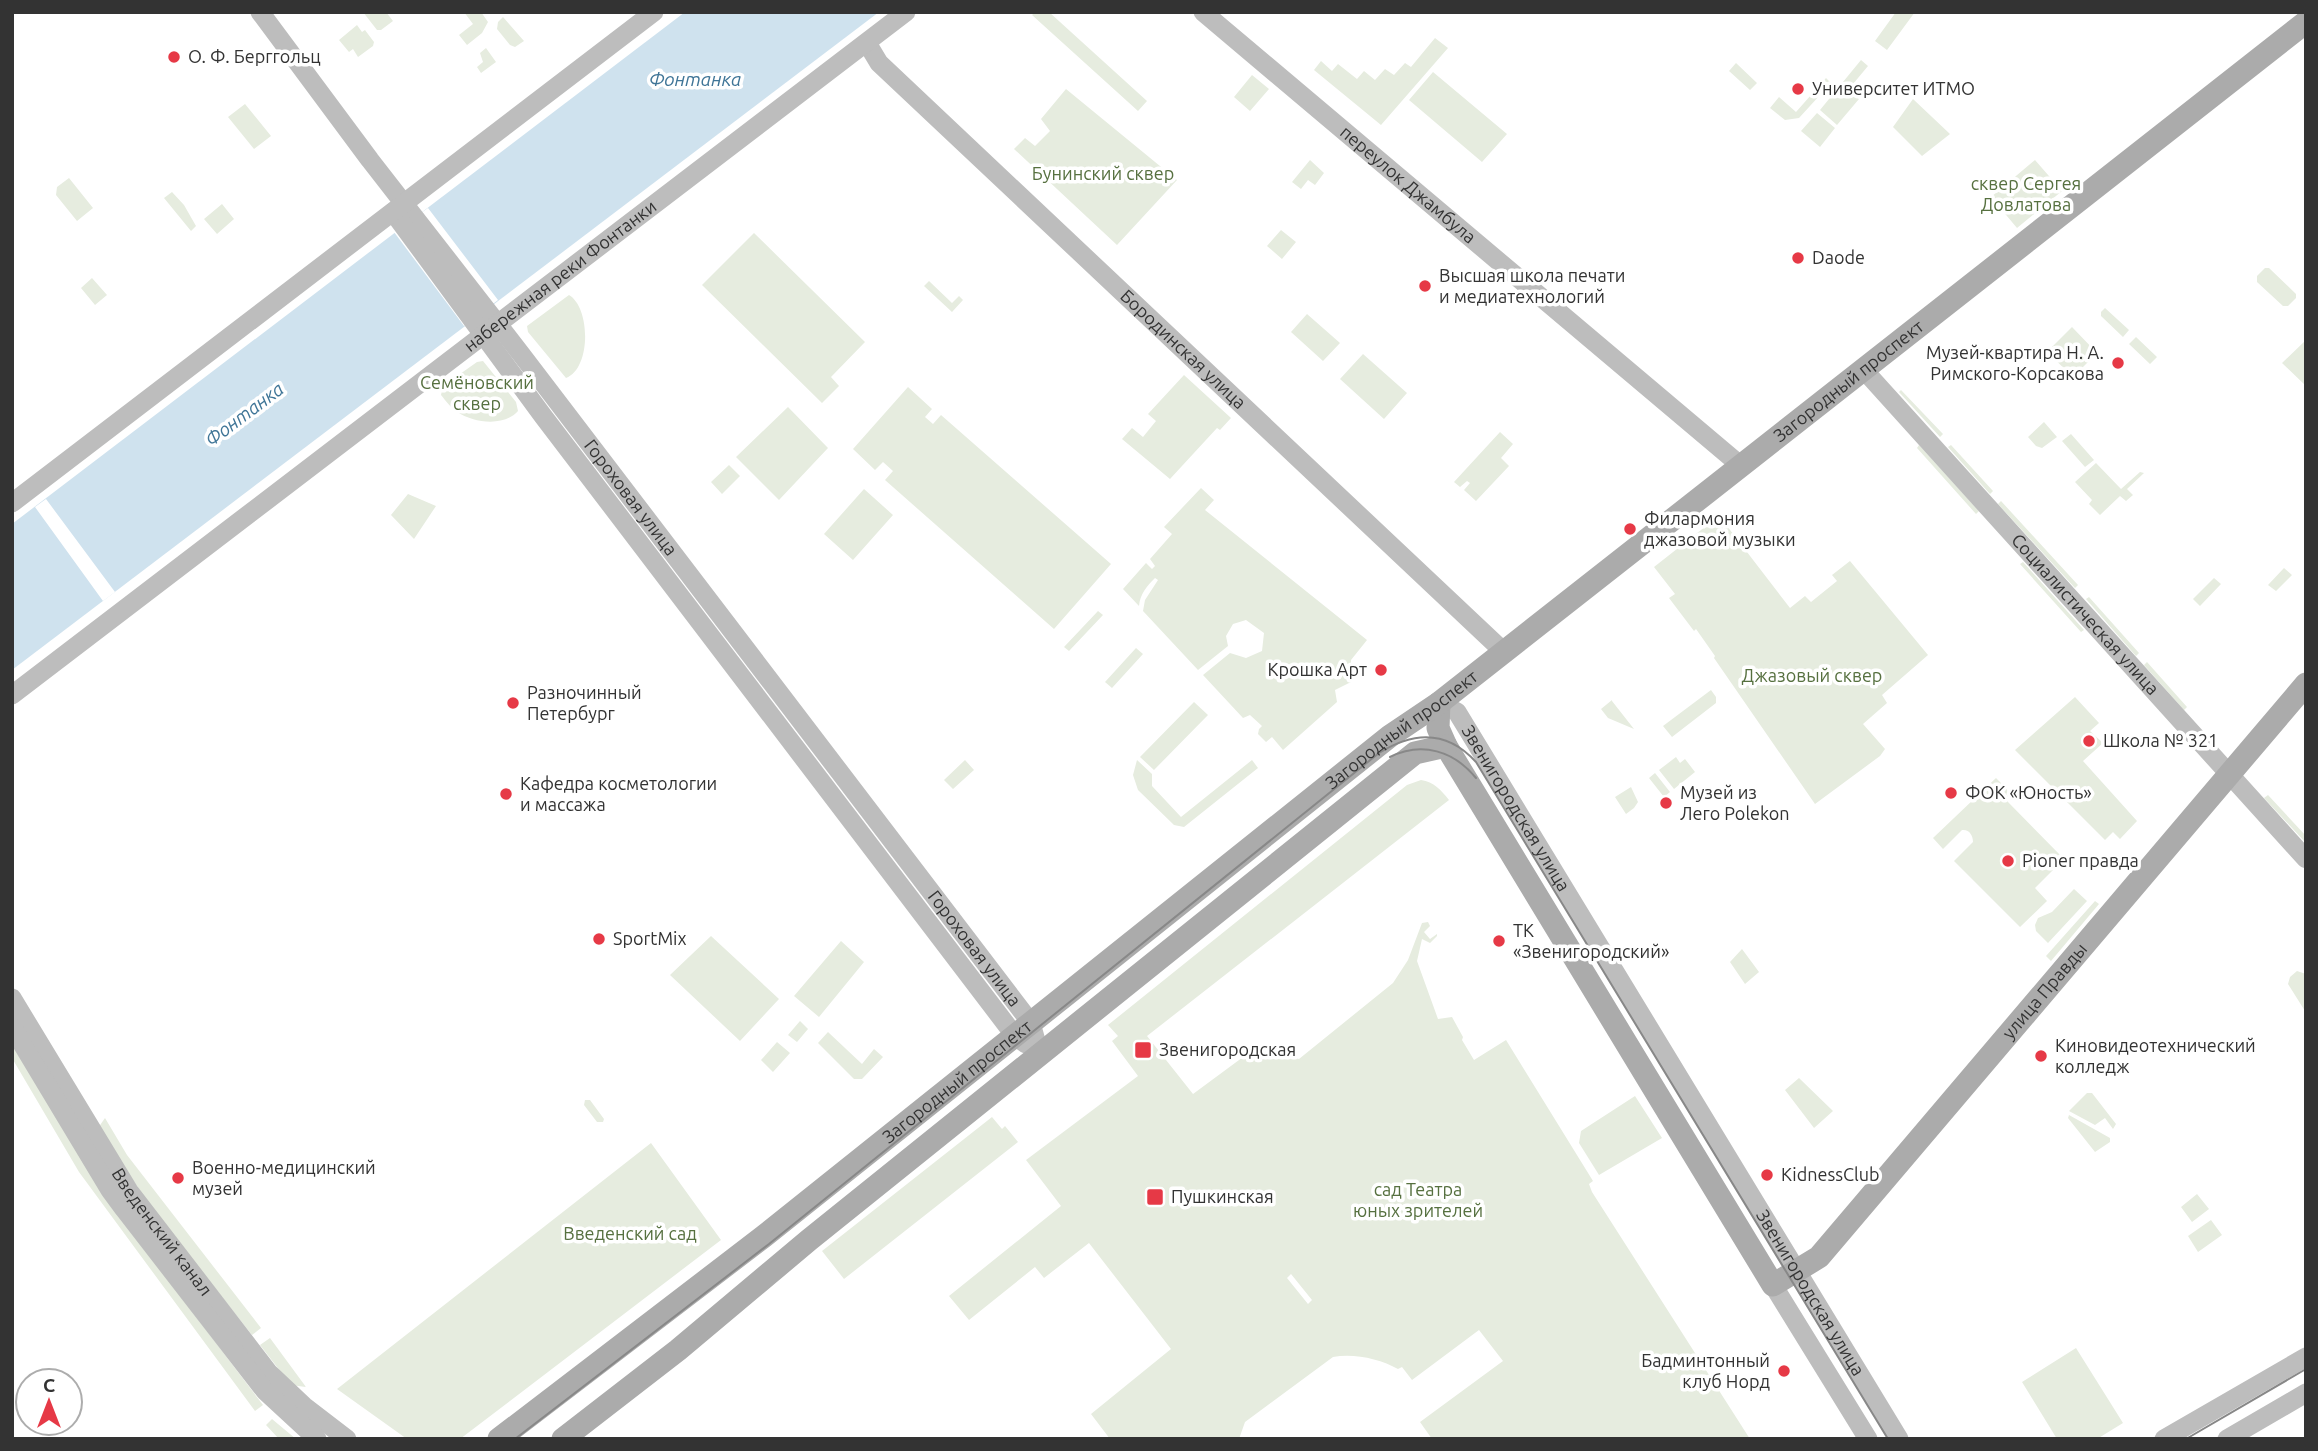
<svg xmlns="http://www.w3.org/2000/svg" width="2318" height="1451" viewBox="0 0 2318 1451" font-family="Ubuntu,sans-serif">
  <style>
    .green { fill: #e6ecdf; fill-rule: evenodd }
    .water { fill: #cfe2ee }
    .pier { fill: #fff }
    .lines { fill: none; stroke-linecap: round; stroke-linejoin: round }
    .secondary { stroke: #bdbdbd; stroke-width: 19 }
    .primary { stroke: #ababab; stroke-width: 23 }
    .tram { stroke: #888; stroke-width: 2 }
    .poi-dot { fill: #e63946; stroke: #fff; stroke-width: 2.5 }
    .labels { text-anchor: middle; stroke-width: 7; stroke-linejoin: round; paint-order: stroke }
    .poi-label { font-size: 18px; fill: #333; stroke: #fff; text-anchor: start }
    .park-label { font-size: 18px; fill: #56703f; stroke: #fff }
    .street-label { font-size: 18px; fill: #333; stroke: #fff }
    .water-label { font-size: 19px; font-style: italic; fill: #3f7597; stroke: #fff }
  </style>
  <rect width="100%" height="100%" fill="#fff"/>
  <!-- green -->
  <path class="green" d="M363,12H386L393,21L381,30H377Z
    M464,12H481L488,22L482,33L467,45L459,35L473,24Z
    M1035,12H1049L1147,101L1138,111L1032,15Z
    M1896,12H1915L1887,50L1875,41Z
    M503,17L524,41L515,47L510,45L497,29L498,22Z
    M357,25L362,32L365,30L374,42L373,46L358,57L353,49L349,52L339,40Z
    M1435,38L1448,48L1381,125L1314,70L1321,61L1332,71L1338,64L1357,79L1364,71L1375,80L1385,69L1394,75L1405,63L1411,67Z
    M486,48L496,62L481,73L477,67L483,62L480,53Z
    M1861,60L1868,66L1848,90L1859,99L1837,125L1820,110Z
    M1736,63L1757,83L1750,90L1729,71Z
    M1433,72L1507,134L1482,162L1409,100Z
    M1252,75L1269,89L1250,111L1234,97Z
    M1826,78L1831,83L1799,118L1785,120L1770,108L1779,97L1796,112Z
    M1066,89L1177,180L1117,245L1014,149L1025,138L1035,146L1050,131L1041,119Z
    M1913,99L1950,134L1922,156L1893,127Z
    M245,104L271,136L254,149L228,117Z
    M1817,113L1835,128L1820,147L1801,131Z
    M1310,160L1324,173L1315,185L1308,180L1301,189L1292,182Z
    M2035,160L2062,191L2017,228L1991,197Z
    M69,178L93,208L77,221L56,195L57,187Z
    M172,192L184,205L196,226L191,231L164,198Z
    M222,204L234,219L217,234L204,219Z
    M1281,230L1296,242L1282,259L1267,246Z
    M754,233L865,342L831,377L839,386L822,403L702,285Z
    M2265,268H2269L2296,294V298L2288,306H2283L2257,282V276Z
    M92,278L107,295L95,305L81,288Z
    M929,281L952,303L959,296L963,300L952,312L924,286Z
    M569,295C591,308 591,369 566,378L528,332L527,326Z
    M2105,308L2129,330L2123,337L2101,316V312Z
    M1307,314L1340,343L1323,361L1291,332Z
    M2072,327L2097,353L2073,377L2047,352Z
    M2136,337L2157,357L2150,364L2129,344Z
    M2306,340V386L2282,363Z
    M1363,354L1407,393L1384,419L1340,379Z
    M483,361L516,402L518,411C504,427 474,423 457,412C451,408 446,401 441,395L443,386L477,362Z
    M1184,375L1231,418L1220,430L1217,428L1170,479L1122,439L1132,428L1143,437L1156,421L1148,414Z
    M908,387L932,409L925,417L933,424L941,415L1111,564L1054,629L885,480L893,471L883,462L875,470L853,449Z
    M1901,390L1943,434L1940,437L1899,392Z
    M788,407L828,448L779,500L736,457Z
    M2044,422L2057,437L2042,448L2036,446L2028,437Z
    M1500,432L1513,444L1501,458L1509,466L1476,501L1464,490L1470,483L1467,481L1460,487L1454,482Z
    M2071,434L2094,460L2085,467L2062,441Z
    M1919,445L1979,511L1976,514L1917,448Z
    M1951,445L1993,491L1990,494L1948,447Z
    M2096,463L2121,489L2140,472L2144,473L2127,489L2133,495L2126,501L2120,496L2100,515L2089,504L2092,500L2075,482Z
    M729,465L740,476L722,494L711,482Z
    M1201,488L1214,500L1205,510L1367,640L1351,660V682L1335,690L1337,702L1283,750L1272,737L1266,742L1258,734L1259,729L1262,726L1250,715L1243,718L1203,675L1230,653L1246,658L1262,651L1264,633L1246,620L1233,624L1226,636L1228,646L1198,670L1143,611L1145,600L1158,580L1155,578C1147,586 1140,594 1139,606L1123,589L1146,563L1152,569L1155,566L1150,559L1172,534L1164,527Z
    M864,489L893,515L853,560L824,534Z
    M408,494L436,506L414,539L391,515Z
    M2001,501L2078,585L2075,588L1998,504Z
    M1715,519L1723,528L1727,526L1790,608L1805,596L1811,602L1837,581L1832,575L1850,561L1928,655L1882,695L1887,703L1863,724L1885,749L1880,756L1815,804L1714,658L1715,656L1696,629L1694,631L1669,598L1675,594L1654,567Z
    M2023,562L2084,630L2081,632L2020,564Z
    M2284,568L2292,575L2276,591L2268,585Z
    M2214,578L2221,584L2200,606L2193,599Z
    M2089,597L2139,653L2136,656L2086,599Z
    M1098,611L1103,615L1069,651L1064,647Z
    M1136,648L1143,654L1112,688L1105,682Z
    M2147,662L2187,707L2184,710L2144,665Z
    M1711,690L1716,697V703L1672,737L1663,726Z
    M2075,697L2099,723L2090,731L2103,743L2083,761L2137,821L2120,839L2113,832L2105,840L2015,750Z
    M1612,700V701L1634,729L1608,718L1601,709Z
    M1194,702L1208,715L1154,770L1140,757Z
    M1676,757L1680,763L1685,759L1695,772L1674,789L1659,770Z
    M965,760L974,770L953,789L944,780Z
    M1137,760L1152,774V786L1181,817L1252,760L1258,768L1184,827L1174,825L1138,790L1133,775Z
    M1655,773L1670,792L1664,797L1649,778Z
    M1996,778L2007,789L2008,802L2064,859L2035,888L2047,901L2020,927L1954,861L1973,842C1973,835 1969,829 1962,830L1943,849L1933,838Z
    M1421,780C1434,782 1441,790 1449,800L1147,1036L1193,1094L1258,1046L1299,1059L1393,983L1408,960L1422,923L1428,922L1430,926L1424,932L1430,939L1437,934V936L1430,943L1422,939L1417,961L1438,1019L1452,1017L1463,1037L1462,1040L1474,1060L1506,1040L1593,1181L1589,1184L1592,1192L1750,1439H1432L1420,1422L1503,1361L1479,1330L1412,1380L1402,1367L1398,1369C1380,1359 1354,1353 1333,1357L1245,1422L1239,1439H1110L1091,1414L1171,1349L1089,1243L1044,1278L1035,1267L969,1320L949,1296L1061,1206L1026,1160L1138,1076L1112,1041L1118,1036L1108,1025L1407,785ZM1291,1274L1312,1300L1308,1304L1287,1278Z
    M1631,787L1638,802L1634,808L1626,814L1615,797Z
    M2268,795L2306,836V843L2264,798Z
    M2074,889L2087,901L2048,943L2036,931L2035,925L2038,918L2052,912Z
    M2095,901L2099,904L2051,961L2046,956Z
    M711,936L779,999L740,1041L670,975Z
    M841,941L864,962L819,1017L794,996Z
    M1742,949L1759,972L1745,984L1730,962Z
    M2297,971L2306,974L2305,1011L2288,984L2290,977Z
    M800,1021L808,1029L797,1042L788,1035Z
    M828,1032L862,1064L874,1049L883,1057L862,1079H854L818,1043Z
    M777,1042L790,1053L773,1072L761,1060Z
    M12,1043L103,1194L263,1405L255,1411L79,1172L12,1058Z
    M1799,1078L1833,1111L1814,1128L1785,1090Z
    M2087,1093H2092L2116,1124L2113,1129L2105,1118L2095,1125L2069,1111Z
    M1635,1096L1662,1138L1599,1175L1579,1143L1581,1131Z
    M585,1100H590L604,1119L603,1122H597L584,1105Z
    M2069,1115L2110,1138V1142L2095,1152L2068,1118Z
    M992,1117L1002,1129L1005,1126L1018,1142L844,1279L822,1251Z
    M105,1118L127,1155L261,1328L252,1335L151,1207L98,1128Z
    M651,1143L721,1240L460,1439H407L337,1389Z
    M2197,1194L2209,1209L2192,1222L2181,1207Z
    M2211,1220L2222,1235L2198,1252L2188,1236Z
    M270,1338L306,1387L291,1385L260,1345Z
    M2076,1348L2123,1423L2097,1439H2057L2022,1382Z
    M272,1419L296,1439H279L266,1425Z"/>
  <!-- water -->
  <path class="water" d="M685,12H879L12,670V524Z"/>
  <!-- pier -->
  <path class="pier" d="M428,208L498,300L464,326L394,232Z
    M46,499L115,592L103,601L35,507Z"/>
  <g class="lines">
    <!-- secondary -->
    <g class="secondary">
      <path id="s1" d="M260,12L370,160L521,354L1031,1023L1040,1055"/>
      <path id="s2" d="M1203,12L1740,465"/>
      <path id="s3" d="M867,43L879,63L1504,652"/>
      <path d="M393,212L543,416L1015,1036L1026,1044"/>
      <path id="s4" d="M1863,369L2306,859"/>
      <path d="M12,503L654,12"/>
      <path id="s5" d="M12,695L906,12"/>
      <path id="s6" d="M1439,703L1457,712L1899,1439"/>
      <path id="s7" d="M12,998L129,1191L269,1373L304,1406L347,1439"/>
      <path d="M12,1027L110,1190L124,1209L265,1391L317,1439"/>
      <path d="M1773,1285L1868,1439"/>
      <path d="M2164,1439L2306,1357"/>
      <path d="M2227,1439L2306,1393"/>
    </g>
    <!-- primary -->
    <g class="primary">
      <path id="s8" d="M1439,703L1438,728L1446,746L1773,1285L1819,1257L2306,684"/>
      <path id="s9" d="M499,1439L763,1237L1390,736L1439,703L2306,22"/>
      <path d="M563,1439L678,1350L809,1240L1415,753L1446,746"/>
    </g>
    <!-- tram -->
    <path class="tram" d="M1390,757C1422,741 1454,751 1476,778
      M515,1439L769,1244L1379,753C1414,731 1447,730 1476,762L1888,1439
      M2186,1439L2306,1369"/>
  </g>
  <!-- markers -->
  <g class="poi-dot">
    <circle cx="174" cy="57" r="7"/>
    <circle cx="1798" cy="89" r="7"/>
    <circle cx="1798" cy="258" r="7"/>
    <circle cx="1425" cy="286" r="7"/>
    <circle cx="2118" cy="363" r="7"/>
    <circle cx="1630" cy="529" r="7"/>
    <circle cx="1381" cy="670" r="7"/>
    <circle cx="513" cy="703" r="7"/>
    <circle cx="2089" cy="741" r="7"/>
    <circle cx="1951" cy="793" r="7"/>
    <circle cx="506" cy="794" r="7"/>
    <circle cx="1666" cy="803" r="7"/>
    <circle cx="2008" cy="861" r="7"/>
    <circle cx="599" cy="939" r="7"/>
    <circle cx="1499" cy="941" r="7"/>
    <rect x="1134" y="1041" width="18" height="18" rx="3.5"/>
    <circle cx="2041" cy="1056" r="7"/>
    <circle cx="1767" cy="1175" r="7"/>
    <circle cx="178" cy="1178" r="7"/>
    <rect x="1146" y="1188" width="18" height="18" rx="3.5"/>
    <circle cx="1784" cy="1371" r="7"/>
  </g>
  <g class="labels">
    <!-- poi labels -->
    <g class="poi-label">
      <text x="188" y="63">О. Ф. Берггольц</text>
      <text x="1812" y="95">Университет ИТМО</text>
      <text x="1812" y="264">Daode</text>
      <text x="1439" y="282">Высшая школа печати<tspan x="1439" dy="21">и медиатехнологий</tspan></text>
      <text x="2104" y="359" text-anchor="end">Музей-квартира Н. А.<tspan x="2104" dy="21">Римского-Корсакова</tspan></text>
      <text x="1644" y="525">Филармония<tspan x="1644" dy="21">джазовой музыки</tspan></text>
      <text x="1367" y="676" text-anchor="end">Крошка Арт</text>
      <text x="527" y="699">Разночинный<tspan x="527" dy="21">Петербург</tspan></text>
      <text x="2103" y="747">Школа № 321</text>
      <text x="520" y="790">Кафедра косметологии<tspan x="520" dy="21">и массажа</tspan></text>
      <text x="1680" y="799">Музей из<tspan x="1680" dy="21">Лего Polekon</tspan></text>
      <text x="1965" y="799">ФОК «Юность»</text>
      <text x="2022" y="867">Pioner правда</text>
      <text x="1513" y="937">ТК<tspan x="1513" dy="21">«Звенигородский»</tspan></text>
      <text x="613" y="945">SportMix</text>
      <text x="2055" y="1052">Киновидеотехнический<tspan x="2055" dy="21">колледж</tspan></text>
      <text x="1159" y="1056">Звенигородская</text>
      <text x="192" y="1174">Военно-медицинский<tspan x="192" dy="21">музей</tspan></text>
      <text x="1781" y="1181">KidnessClub</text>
      <text x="1171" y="1203">Пушкинская</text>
      <text x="1770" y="1367" text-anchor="end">Бадминтонный<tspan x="1770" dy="21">клуб Норд</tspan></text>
    </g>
    <!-- park labels -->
    <g class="park-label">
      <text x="1103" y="180">Бунинский сквер</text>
      <text x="2026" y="190">сквер Сергея<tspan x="2026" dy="21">Довлатова</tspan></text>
      <text x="477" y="389">Семёновский<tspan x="477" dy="21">сквер</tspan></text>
      <text x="1812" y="682">Джазовый сквер</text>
      <text x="1418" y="1196">сад Театра<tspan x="1418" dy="21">юных зрителей</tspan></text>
      <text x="630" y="1240">Введенский сад</text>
    </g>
    <!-- street labels -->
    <g class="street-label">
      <text dy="6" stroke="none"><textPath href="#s2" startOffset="268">переулок Джамбула</textPath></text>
      <text dy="6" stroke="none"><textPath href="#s5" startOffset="690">набережная реки Фонтанки</textPath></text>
      <text dy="6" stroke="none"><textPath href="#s3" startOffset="441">Бородинская улица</textPath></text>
      <text dy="6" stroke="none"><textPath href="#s9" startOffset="1715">Загородный проспект</textPath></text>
      <text dy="6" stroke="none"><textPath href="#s1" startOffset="611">Гороховая улица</textPath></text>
      <text dy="6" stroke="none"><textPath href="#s4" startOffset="331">Социалистическая улица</textPath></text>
      <text dy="6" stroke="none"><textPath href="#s9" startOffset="1148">Загородный проспект</textPath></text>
      <text dy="6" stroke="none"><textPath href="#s6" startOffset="133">Звенигородская улица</textPath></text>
      <text dy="6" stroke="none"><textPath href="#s1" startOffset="1178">Гороховая улица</textPath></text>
      <text dy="6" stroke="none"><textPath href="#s8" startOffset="1078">улица Правды</textPath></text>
      <text dy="6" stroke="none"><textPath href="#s9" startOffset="581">Загородный проспект</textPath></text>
      <text dy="6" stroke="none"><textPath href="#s7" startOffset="278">Введенский канал</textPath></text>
      <text dy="6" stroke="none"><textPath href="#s6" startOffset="700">Звенигородская улица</textPath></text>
    </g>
    <!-- water labels -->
    <g class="water-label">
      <text x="695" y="86">Фонтанка</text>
      <text transform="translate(244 414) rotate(-37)" y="7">Фонтанка</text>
    </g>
  </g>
  <!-- border -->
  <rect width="2318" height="1451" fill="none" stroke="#333333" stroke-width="28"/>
  <!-- north arrow -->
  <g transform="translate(49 1402)"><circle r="33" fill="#ffffff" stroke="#adadad" stroke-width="2"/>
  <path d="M0-5L12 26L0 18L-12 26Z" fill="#e63946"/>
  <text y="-10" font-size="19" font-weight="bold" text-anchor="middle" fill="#333333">С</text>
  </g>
</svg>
